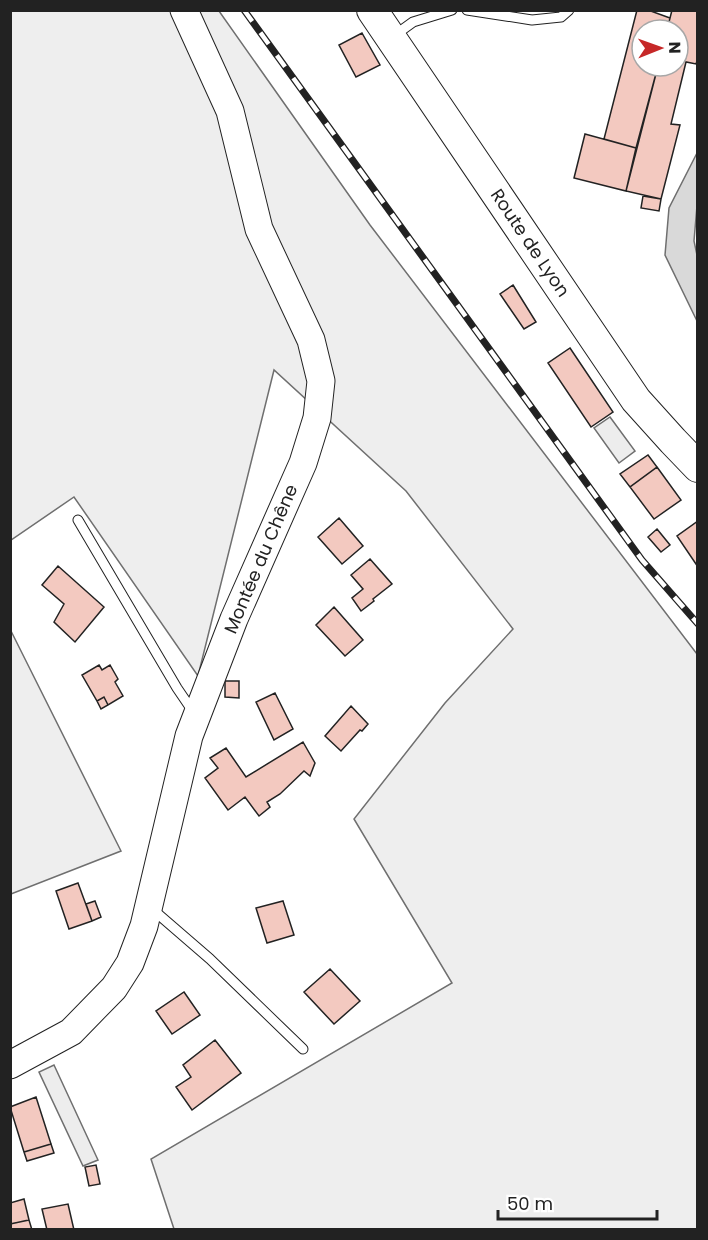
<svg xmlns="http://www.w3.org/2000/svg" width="708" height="1240" viewBox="0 0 708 1240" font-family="Poppins,sans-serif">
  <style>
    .green { fill: #eee; stroke: #6f6f6f; stroke-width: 1.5 }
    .parking { fill: #ededed; stroke: #6f6f6f; stroke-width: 1.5 }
    .water { fill: #d9d9d9; stroke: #6f6f6f; stroke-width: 1.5 }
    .building { fill: #f3c9c0; stroke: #222; stroke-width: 1.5 }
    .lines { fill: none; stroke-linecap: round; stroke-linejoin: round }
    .lane-casing { stroke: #222; stroke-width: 11 }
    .secondary-casing { stroke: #222; stroke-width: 29 }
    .primary-casing { stroke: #222; stroke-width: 32 }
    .lane { stroke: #fff; stroke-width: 9 }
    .secondary { stroke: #fff; stroke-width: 27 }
    .primary { stroke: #fff; stroke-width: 30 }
    .rail-casing { stroke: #222; stroke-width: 7 }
    .rail { stroke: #fff; stroke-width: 4.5; stroke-dasharray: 14; stroke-linecap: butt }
    .labels { text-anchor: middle; stroke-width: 4.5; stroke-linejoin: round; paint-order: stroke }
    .street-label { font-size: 18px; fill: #222; stroke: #fff }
  </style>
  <rect width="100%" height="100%" fill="#fff"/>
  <!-- green -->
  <path class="green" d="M11,11H219L370,225L697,654V1229H174L151,1159L452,983L354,819L445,703L513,629L406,491L274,370L198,676L74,497L11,540Z
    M11,631L121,851L11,894H10Z"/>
  <!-- parking -->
  <path class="parking" d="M610,417L635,451L619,463L594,428Z
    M54,1065L98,1160L83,1166L39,1072Z"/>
  <!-- water -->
  <path class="water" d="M697,153L698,194L694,241L697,255V321L665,255L669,208Z"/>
  <!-- building -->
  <path class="building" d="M637,10H648L670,18L667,30H642V66H658L636,148L604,139Z
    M672,10H698V58L696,64L686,62L671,124L680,125L661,199L626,191L658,66H678V30H667Z
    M362,33L380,65L356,77L339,45Z
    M585,134L636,148L626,191L574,178Z
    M643,196L661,199L659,211L641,208Z
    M513,285L536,322L524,329L500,294Z
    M570,348L613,412L591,427L548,363Z
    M648,455L657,467L630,487L620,474Z
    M657,467L681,500L654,519L630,487Z
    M339,518L363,546L342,564L318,537Z
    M698,521V567L677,536Z
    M657,529L670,545L661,552L648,537Z
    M370,559L392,584L373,599L374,601L361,611L352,598L363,589L351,575Z
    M58,566L104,607L75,642L54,622L64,604L42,585Z
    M334,607L363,640L345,656L316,625Z
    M99,665L102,670L110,665L118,679L115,682L123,696L108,705L104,697L97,701L82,675Z
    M225,681H239V698L225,697Z
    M275,693L293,729L274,740L256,702Z
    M104,697L108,705L101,709L97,701Z
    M351,706L368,724L362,731L360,730L341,751L325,736Z
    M303,742L315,763L310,776L304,771L280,794L267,802L270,807L259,816L245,797L228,810L205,778L218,768L210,758L226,748L246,777Z
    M78,883L92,921L69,929L56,891Z
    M95,901L101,917L92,921L86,904Z
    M283,901L294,935L267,943L256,908Z
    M330,969L360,1001L334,1024L304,992Z
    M184,992L200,1015L172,1034L156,1011Z
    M215,1040L241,1073L192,1110L176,1087L191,1077L183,1065Z
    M36,1097L51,1144L24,1152L10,1107Z
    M51,1144L54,1153L27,1161L24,1152Z
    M96,1165L100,1184L89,1186L85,1167Z
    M24,1199L29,1220L10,1224V1203Z
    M68,1204L74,1230H47L42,1209Z
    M29,1220L32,1230H10V1224Z"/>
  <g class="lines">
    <defs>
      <path id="lane" d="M467,10L532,20L561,17L569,10
        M395,35L413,22L452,10
        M78,520L177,688L194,713
        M151,908L210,959L303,1049"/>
      <path id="secondary" d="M10,1065L71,1032L114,988L130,963L144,926L189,736L234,619L303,463L317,418L321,381L311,340L259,229L230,111L184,10"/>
      <path id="primary" d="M372,10L636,400L673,441L698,467"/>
    </defs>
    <!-- lane casing -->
    <use href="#lane" class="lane-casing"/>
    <!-- secondary casing -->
    <use href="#secondary" class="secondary-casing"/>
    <!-- primary casing -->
    <use href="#primary" class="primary-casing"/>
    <!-- lane -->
    <use href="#lane" class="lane"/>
    <!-- secondary -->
    <use href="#secondary" class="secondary"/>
    <!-- primary -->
    <use href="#primary" class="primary"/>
    <defs>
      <path id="rail" d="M244,10L642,560L698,624"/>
    </defs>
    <!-- rail casing -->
    <use href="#rail" class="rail-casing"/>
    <!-- rail -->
    <use href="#rail" class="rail"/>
  </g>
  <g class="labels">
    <!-- street labels -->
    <g class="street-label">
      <text transform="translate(530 243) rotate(56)" y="6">Route de Lyon</text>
      <text transform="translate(261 559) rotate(-67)" y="6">Montée du Chêne</text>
    </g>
  </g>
  <!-- border -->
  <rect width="708" height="1240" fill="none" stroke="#222222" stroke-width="24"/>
  <!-- north arrow -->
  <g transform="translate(660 48) rotate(89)"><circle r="28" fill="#ffffff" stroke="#a7a7a7" stroke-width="1.5"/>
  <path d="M0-4.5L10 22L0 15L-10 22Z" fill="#c62828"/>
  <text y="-9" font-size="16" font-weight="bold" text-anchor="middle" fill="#222222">N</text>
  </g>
  <!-- scale -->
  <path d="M498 1210v9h159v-9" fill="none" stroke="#222222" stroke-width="3"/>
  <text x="507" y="1210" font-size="18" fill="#222222" stroke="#ffffff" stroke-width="4.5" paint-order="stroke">50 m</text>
</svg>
